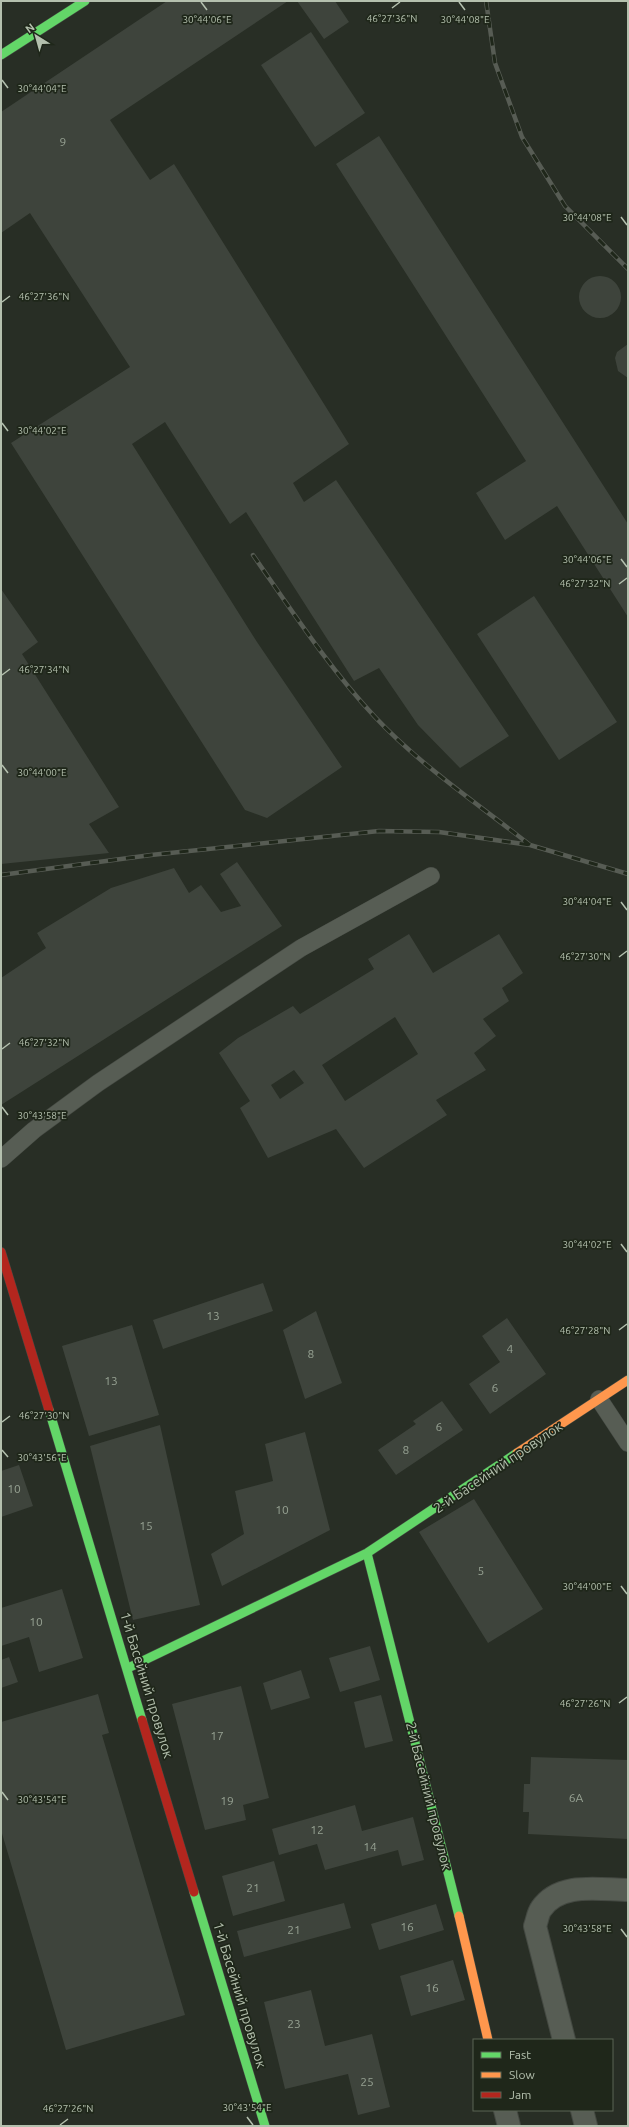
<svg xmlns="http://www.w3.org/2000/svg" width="629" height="2127" viewBox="0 0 629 2127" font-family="Ubuntu,sans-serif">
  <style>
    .building { fill: #3e443c; fill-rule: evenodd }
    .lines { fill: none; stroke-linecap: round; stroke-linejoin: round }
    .lane-casing { stroke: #444942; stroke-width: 18 }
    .street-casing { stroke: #444942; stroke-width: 24 }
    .fast-casing { stroke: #444942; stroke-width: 10 }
    .slow-casing { stroke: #444942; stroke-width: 10 }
    .jam-casing { stroke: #444942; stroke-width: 10 }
    .lane { stroke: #575d54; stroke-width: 17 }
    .street { stroke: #575d54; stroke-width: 22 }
    .fast { stroke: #63d668; stroke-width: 9 }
    .slow { stroke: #ff974d; stroke-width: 9 }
    .jam { stroke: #b3261e; stroke-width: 9 }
    .rail-casing { stroke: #575c54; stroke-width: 4.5 }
    .rail { stroke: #1f271a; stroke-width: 3; stroke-dasharray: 9; stroke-linecap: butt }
    .ticks { fill: none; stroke: #b4c0ae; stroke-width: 1.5 }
    .labels { text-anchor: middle; stroke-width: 3.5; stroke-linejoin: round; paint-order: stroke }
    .number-label { font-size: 12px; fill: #96a192 }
    .street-label { font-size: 14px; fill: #b4c0ae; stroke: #1f271a }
    .ticks-label { font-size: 10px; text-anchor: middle; fill: #b4c0ae; stroke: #1f271a; stroke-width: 3.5; stroke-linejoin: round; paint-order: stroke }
  </style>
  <rect width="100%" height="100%" fill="#282e25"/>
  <!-- building -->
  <path class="building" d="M167,1H288L110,120L150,180L174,164L349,444L293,483L304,502L336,480L509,736L460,768L418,725L379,668L354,681L246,512L230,524L165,422L132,444L257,642L342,767L267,818L245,810L11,443L130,367L30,213L1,233V112Z
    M297,1H335L349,22L324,39Z
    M311,32L365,113L315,147L261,65Z
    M379,136L628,524V617L557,506L505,540L476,493L526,461L336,164Z
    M579 297a21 21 0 1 1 42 0a21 21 0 1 1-42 0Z
    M628,344V378L618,371L615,358L617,352Z
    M1,589L38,642L22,654L119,807L89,824L109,853L1,864Z
    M534,596L617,722L559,760L477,634Z
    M237,862L282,926L1,1105V978L46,948L37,933L111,888L174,868L189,893L201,885L221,912L241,906L220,874Z
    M409,934L433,973L499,934L523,973L502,988L509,1001L483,1019L496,1036L474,1053L486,1070L436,1100L447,1115L364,1168L336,1129L268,1158L240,1108L250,1101L219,1053L238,1038L293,1006L300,1014L374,969L368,959ZM395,1017L418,1054L345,1101L322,1065ZM294,1070L304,1083L280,1099L271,1085Z
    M263,1283L273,1311L163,1349L153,1320Z
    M316,1311L342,1383L305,1399L283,1330Z
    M507,1318L546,1374L490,1414L469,1384L500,1362L482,1336Z
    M132,1325L159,1415L89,1436L62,1346Z
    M442,1401L463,1430L396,1475L378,1450L416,1424L413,1421Z
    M160,1425L200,1605L133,1620L90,1446Z
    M305,1432L330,1530L222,1586L211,1554L244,1534L235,1491L273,1481L265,1444Z
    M19,1465L33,1506L1,1517V1471Z
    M474,1499L543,1609L488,1643L419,1532Z
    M62,1589L83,1658L39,1672L29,1637L1,1646V1608Z
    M370,1646L380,1680L340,1692L329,1658Z
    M9,1657L18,1682L1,1688V1660Z
    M301,1670L310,1698L271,1710L263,1683Z
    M241,1686L269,1798L243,1805L246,1820L205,1830L172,1704Z
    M98,1694L109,1733L102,1735L185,2015L66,2050L1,1830V1722Z
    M381,1695L393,1741L365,1748L354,1702Z
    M531,1757L628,1760V1839L528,1834L529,1812H523L524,1784H530Z
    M355,1805L362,1831L413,1817L424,1860L402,1866L398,1850L325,1870L317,1844L279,1855L272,1829Z
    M274,1861L285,1901L233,1916L222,1876Z
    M344,1903L351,1928L244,1957L237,1931Z
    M436,1904L444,1930L379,1950L371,1924Z
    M453,1960L465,2000L411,2016L400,1976Z
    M311,1990L325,2046L372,2034L390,2107L358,2115L348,2074L285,2089L264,2002Z"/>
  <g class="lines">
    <defs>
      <path id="lane" d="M1,1159L34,1130L98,1083L301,948L431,876
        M599,1399L628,1443"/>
      <path id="street" d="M564,2040L535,1926C537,1921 538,1913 541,1909C560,1881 600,1890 628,1890
        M505,2110L509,2126
        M582,2110L586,2126"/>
      <path id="fast" d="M1,55L85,1
        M49,1410L142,1720
        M367,1553L459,1916
        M128,1668L367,1553L517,1453
        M194,1892L265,2126"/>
      <path id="slow" d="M517,1453L628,1380
        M459,1916L488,2040"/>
      <path id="jam" d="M1,1252L49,1410
        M142,1720L194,1892"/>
    </defs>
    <!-- lane casing -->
    <use href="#lane" class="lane-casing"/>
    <!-- street casing -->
    <use href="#street" class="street-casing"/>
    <!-- fast casing -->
    <use href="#fast" class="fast-casing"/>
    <!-- slow casing -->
    <use href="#slow" class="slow-casing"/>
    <!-- jam casing -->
    <use href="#jam" class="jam-casing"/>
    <!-- lane -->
    <use href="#lane" class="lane"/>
    <!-- street -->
    <use href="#street" class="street"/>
    <!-- fast -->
    <use href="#fast" class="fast"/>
    <!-- slow -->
    <use href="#slow" class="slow"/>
    <!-- jam -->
    <use href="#jam" class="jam"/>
    <defs>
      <path id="rail" d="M486,1L495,63L522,137L565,206L628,269
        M253,555C292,611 329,668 375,717C421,766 478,804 530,845
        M1,875L151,855L379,831L439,832L530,845L628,874"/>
    </defs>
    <!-- rail casing -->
    <use href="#rail" class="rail-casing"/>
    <!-- rail -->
    <use href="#rail" class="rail"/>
  </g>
  <!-- ticks -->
  <path class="ticks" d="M201,2L207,10M459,2L465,10M392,8L400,2M2,80L8,88M621,217L627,225M2,302L10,296M2,423L8,431M621,559L627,567M619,584L627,578M2,675L10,669M2,765L8,773M621,902L627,910M619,957L627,951M2,1049L10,1043M2,1107L8,1115M621,1244L627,1252M619,1330L627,1324M2,1422L10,1416M2,1450L8,1457M621,1586L627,1594M619,1703L627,1697M2,1792L8,1800M621,1929L627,1937M247,2117L253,2125M60,2125L68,2119"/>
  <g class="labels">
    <!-- number labels -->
    <g class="number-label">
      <text x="63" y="146">9</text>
      <text x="213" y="1320">13</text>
      <text x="510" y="1353">4</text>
      <text x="311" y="1358">8</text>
      <text x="111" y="1385">13</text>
      <text x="495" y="1392">6</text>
      <text x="439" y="1431">6</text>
      <text x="406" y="1454">8</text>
      <text x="14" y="1493">10</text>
      <text x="282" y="1514">10</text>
      <text x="146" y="1530">15</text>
      <text x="481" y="1575">5</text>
      <text x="36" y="1626">10</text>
      <text x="217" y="1740">17</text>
      <text x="576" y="1802">6А</text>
      <text x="227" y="1805">19</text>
      <text x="317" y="1834">12</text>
      <text x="370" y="1851">14</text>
      <text x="253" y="1892">21</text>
      <text x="407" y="1931">16</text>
      <text x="294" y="1934">21</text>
      <text x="432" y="1992">16</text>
      <text x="294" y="2028">23</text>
      <text x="367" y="2086">25</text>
    </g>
    <!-- street labels -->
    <g class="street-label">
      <text transform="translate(498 1467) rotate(-34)" y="5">2-й Басейний провулок</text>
      <text transform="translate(147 1685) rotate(73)" y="5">1-й Басейний провулок</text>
      <text transform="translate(429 1796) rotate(76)" y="5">2-й Басейний провулок</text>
      <text transform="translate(240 1995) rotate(73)" y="5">1-й Басейний провулок</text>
    </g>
  </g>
  <g class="ticks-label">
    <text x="392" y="22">46°27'36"N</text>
    <text x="207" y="23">30°44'06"E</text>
    <text x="465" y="23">30°44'08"E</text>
    <text x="42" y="92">30°44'04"E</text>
    <text x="587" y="221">30°44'08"E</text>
    <text x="44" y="300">46°27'36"N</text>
    <text x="42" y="434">30°44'02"E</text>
    <text x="587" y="563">30°44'06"E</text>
    <text x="585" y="587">46°27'32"N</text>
    <text x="44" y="673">46°27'34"N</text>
    <text x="42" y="776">30°44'00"E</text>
    <text x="587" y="905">30°44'04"E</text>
    <text x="585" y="960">46°27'30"N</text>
    <text x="44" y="1046">46°27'32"N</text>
    <text x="42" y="1119">30°43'58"E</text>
    <text x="587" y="1248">30°44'02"E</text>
    <text x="585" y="1334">46°27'28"N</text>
    <text x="44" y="1419">46°27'30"N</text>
    <text x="42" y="1461">30°43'56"E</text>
    <text x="587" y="1590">30°44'00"E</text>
    <text x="585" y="1707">46°27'26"N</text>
    <text x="42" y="1803">30°43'54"E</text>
    <text x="587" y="1932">30°43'58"E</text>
    <text x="247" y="2111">30°43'54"E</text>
    <text x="68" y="2112">46°27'26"N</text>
  </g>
  <!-- border -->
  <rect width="629" height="2127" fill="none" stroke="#b4c0ae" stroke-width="4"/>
  <!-- legend -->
  <rect x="473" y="2039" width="140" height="72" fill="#1f271a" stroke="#5b6455"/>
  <rect x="481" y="2052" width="20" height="6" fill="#63d668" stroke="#5b6455"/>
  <text x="509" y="2059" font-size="12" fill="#b4c0ae">Fast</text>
  <rect x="481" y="2072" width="20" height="6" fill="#ff974d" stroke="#5b6455"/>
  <text x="509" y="2079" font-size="12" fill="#b4c0ae">Slow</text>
  <rect x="481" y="2092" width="20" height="6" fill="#b3261e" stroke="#5b6455"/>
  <text x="509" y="2099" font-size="12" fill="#b4c0ae">Jam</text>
  <!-- north arrow -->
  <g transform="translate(36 36) rotate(323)" stroke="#1f271a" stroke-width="3" paint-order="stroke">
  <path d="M0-3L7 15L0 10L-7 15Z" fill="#b4c0ae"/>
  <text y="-6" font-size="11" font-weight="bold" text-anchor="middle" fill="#b4c0ae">N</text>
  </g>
</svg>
